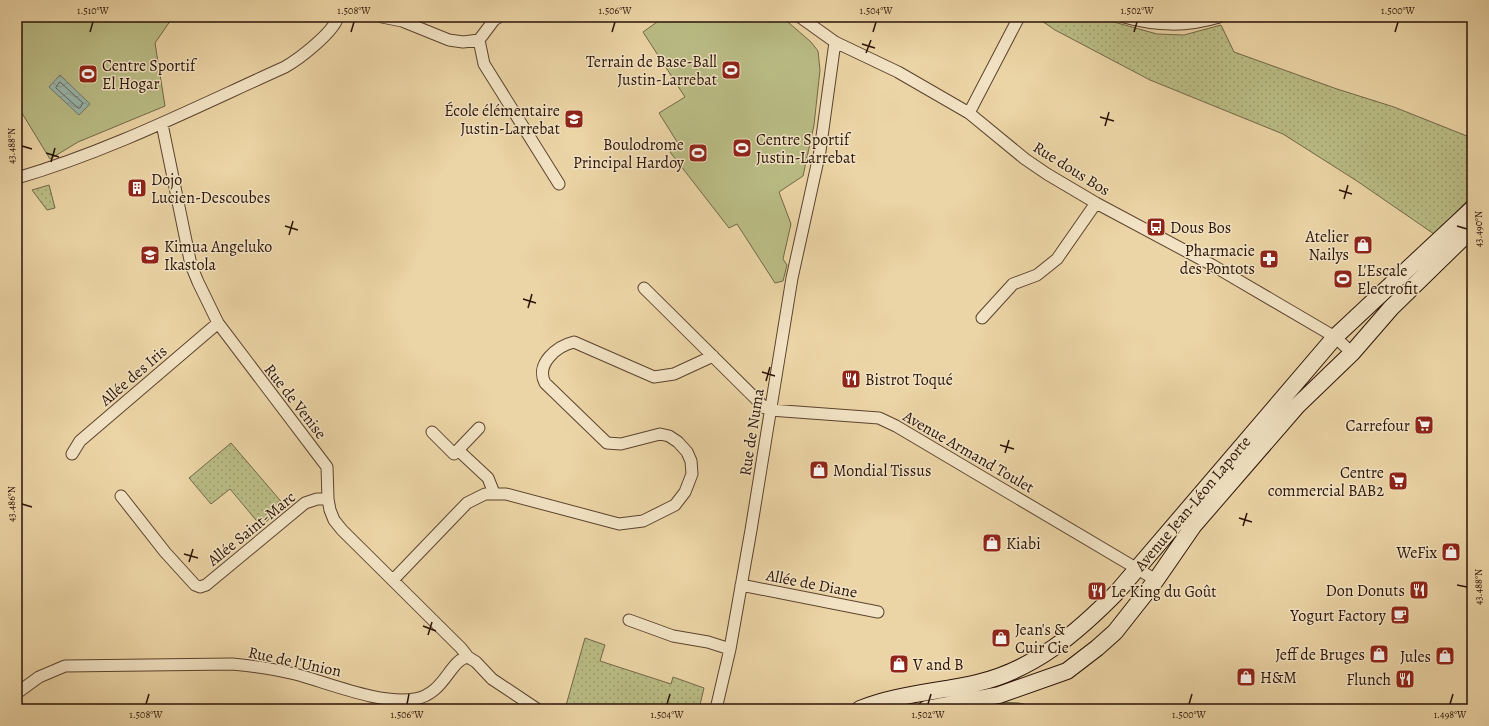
<svg xmlns="http://www.w3.org/2000/svg" width="1489" height="726" viewBox="0 0 1489 726" font-family="Alegreya,serif">
  <style>
    .grass { fill: #babc85; stroke: #726846 }
    .park { fill: url(#park-dots); stroke: #726846 }
    .water { fill: url(#water-waves); stroke: #6d756b }
    .lines { fill: none; stroke-linecap: round; stroke-linejoin: round }
    .shore { stroke: #62655a; stroke-width: 1 }
    .street-casing { stroke: #5b432e; stroke-width: 13 }
    .secondary-casing { stroke: #2b1307; stroke-width: 18 }
    .street { stroke: #f2e3c4; stroke-width: 11 }
    .secondary { stroke: #f2e3c4; stroke-width: 16 }
    .ticks { fill: none; stroke: #2b1307; stroke-width: 1.5 }
    .labels { text-anchor: middle; stroke-width: 3; stroke-linejoin: round; paint-order: stroke }
    .poi-label { font-size: 16px; fill: #2b1307; stroke: #f2e3c4; text-anchor: end }
    .street-label { font-size: 16px; fill: #2b1307; stroke: #f2e3c4 }
    .neatline { fill: none; stroke: #2b1307; stroke-width: 1.5 }
    .ticks-label { font-size: 10px; text-anchor: middle; fill: #2b1307 }
  </style>
  <defs>
    <pattern id="park-dots" width="8" height="8" patternUnits="userSpaceOnUse"><rect width="8" height="8" fill="#babc85"/><path d="M2 2h.1M6 6h.1" fill="none" stroke="#a0a171" stroke-width="1.8" stroke-linecap="round"/></pattern>
    <pattern id="water-waves" width="16" height="10" patternUnits="userSpaceOnUse"><rect width="16" height="10" fill="#99b7ad"/><path d="M0 5q4-4 8 0t8 0" fill="none" stroke="#849c93"/></pattern>
  </defs>
  <rect width="100%" height="100%" fill="#ebd4a5"/>
  <filter id="stains"><feTurbulence type="fractalNoise" baseFrequency=".005" numOctaves="4"/><feColorMatrix values="0 0 0 0 .2 0 0 0 0 .09 0 0 0 0 .02 0 0 0 .5 -.17"/></filter>
  <radialGradient id="worn" r=".72"><stop offset=".6" stop-color="#630" stop-opacity="0"/><stop offset="1" stop-color="#630" stop-opacity=".3"/></radialGradient>
  <!-- grass -->
  <path class="grass" d="M17,17H173L155,43L165,106L78,142L50,159L17,105Z
    M664,17H782L811,42L818,51L820,70L814,125L803,176L779,192L791,224L783,259L787,265L783,281L775,283L737,224L729,228L670,152L679,145L659,113L685,97L643,32Z
    M998,702L1019,703L1042,709H959Z"/>
  <!-- park -->
  <path class="park" d="M1036,17H1096L1157,34L1184,35L1221,25L1234,52L1337,89L1394,107L1472,138V196L1434,234L1357,181L1283,134L1150,80L1055,30Z
    M49,185L55,208L47,210L32,190Z
    M231,443L285,506L261,526L230,489L211,504L189,478Z
    M585,638L605,645L600,661L671,684L673,677L704,688L699,709H565Z"/>
  <!-- water -->
  <path class="water" d="M60,75L90,104L79,115L49,87Z"/>
  <g class="lines">
    <!-- shore -->
    <path class="shore" d="M60,82L83,103L80,108H78L56,88Z"/>
    <defs>
      <path id="street" d="M382,17L402,21L449,40L463,42L479,40L494,20L499,17
        M800,17L835,42L898,72L969,113L1025,159L1047,174L1096,203L1212,265L1335,337L1352,353
        M1124,17C1157,26 1186,27 1219,17
        M479,40L484,64L559,184
        M969,113L1019,17
        M162,124L191,265L198,282L218,323L327,467L328,499L330,510L334,520L342,530L461,648L468,657
        M17,178C110,151 196,107 285,67C299,59 333,33 338,17
        M644,288L765,408L770,410L879,418L896,426L1156,580
        M982,318L1013,284L1037,275L1057,259L1096,203
        M432,432L454,454L458,450L488,478L494,493
        M458,450L479,428
        M72,454L80,441L218,323
        M121,496L165,552L195,585L200,587L206,585L305,503L317,499H328
        M393,580L467,503L485,494H506L619,524L643,521L675,505L685,492L692,474L691,461L687,452L678,442L669,436L660,434L621,444L607,443L545,383C535,364 557,346 574,342L654,377L674,374L713,356
        M741,585L878,612
        M629,620L673,636L708,642L730,649
        M17,693L39,677L65,666L232,664C253,666 274,669 295,674C329,683 381,705 415,699C445,694 450,659 468,657L476,662L492,679L537,709
        M716,709L730,649L751,530L792,278L820,151L835,42"/>
      <path id="secondary" d="M860,709C897,694 938,692 977,683C1034,670 1078,632 1118,591L1335,337L1472,209
        M926,709L999,695L1067,671L1097,648L1115,632L1156,580L1194,525L1297,406L1352,353L1391,308L1472,229"/>
    </defs>
    <!-- street casing -->
    <use href="#street" class="street-casing"/>
    <!-- secondary casing -->
    <use href="#secondary" class="secondary-casing"/>
    <!-- street -->
    <use href="#street" class="street"/>
    <!-- secondary -->
    <use href="#secondary" class="secondary"/>
  </g>
  <!-- ticks -->
  <path class="ticks" d="M90,32L93,22M351,32L354,22M612,32L615,22M873,32L876,22M1134,32L1137,22M1395,32L1398,22M862,44L875,48M866,53L871,40M1100,117L1114,121M1105,126L1109,112M22,146L32,149M46,153L59,157M51,162L55,148M1339,190L1352,194M1344,199L1348,185M285,226L298,230M1457,226L1467,229M289,235L293,221M523,299L536,303M528,308L532,294M762,372L775,376M766,381L770,367M1000,445L1014,449M1005,453L1009,440M22,504L32,507M1239,518L1252,522M1243,526L1247,513M184,554L198,558M189,562L193,549M1457,585L1467,587M423,626L436,631M428,635L432,622M146,704L149,694M407,704L409,694M667,704L670,694M928,704L931,694M1189,704L1192,694M1450,704L1453,694"/>
  <!-- icons -->
  <defs>
    <symbol id="stadium-square" viewBox="-11 -11 22 22"><rect x="-9" y="-9" width="18" height="18" rx="4" fill="#8f2418" stroke="#f2e3c4"/><path d="M0-5a6.5 5 0 1 0 0 10a6.5 5 0 1 0 0-10ZM-3.5-1.8h7v3.6h-7Z" fill="#fff"/></symbol>
    <symbol id="school-square" viewBox="-11 -11 22 22"><rect x="-9" y="-9" width="18" height="18" rx="4" fill="#8f2418" stroke="#f2e3c4"/><path d="M0-5L7-2L0 1L-7-2ZM-4 1L0 2.5L4 1V4Q0 6-4 4Z" fill="#fff"/></symbol>
    <symbol id="building-square" viewBox="-11 -11 22 22"><rect x="-9" y="-9" width="18" height="18" rx="4" fill="#8f2418" stroke="#f2e3c4"/><path d="M-4-6H4V6H1V3H-1V6H-4ZM-2.5-4.3h1.7v1.8h-1.7ZM.8-4.3h1.7v1.8H.8ZM-2.5-1h1.7V.8h-1.7ZM.8-1h1.7V.8H.8Z" fill="#fff"/></symbol>
    <symbol id="bus-square" viewBox="-11 -11 22 22"><rect x="-9" y="-9" width="18" height="18" rx="4" fill="#8f2418" stroke="#f2e3c4"/><path d="M-5-6H5V4H4V6H2V4H-2V6H-4V4H-5ZM-3.5-4V0h7V-4ZM-3.5 1.2v1.5H-2V1.2ZM2 1.2v1.5H3.5V1.2Z" fill="#fff"/></symbol>
    <symbol id="shop-square" viewBox="-11 -11 22 22"><rect x="-9" y="-9" width="18" height="18" rx="4" fill="#8f2418" stroke="#f2e3c4"/><path d="M-5-2.5h2.3a2.7 3.5 0 0 1 5.4 0H5L5.5 6h-11ZM-1.5-2.5h3a1.5 2.3 0 0 0-3 0Z" fill="#fff"/></symbol>
    <symbol id="pharmacy-square" viewBox="-11 -11 22 22"><rect x="-9" y="-9" width="18" height="18" rx="4" fill="#8f2418" stroke="#f2e3c4"/><path d="M-2-6h4v4h4v4h-4v4h-4v-4h-4v-4h4Z" fill="#fff"/></symbol>
    <symbol id="restaurant-square" viewBox="-11 -11 22 22"><rect x="-9" y="-9" width="18" height="18" rx="4" fill="#8f2418" stroke="#f2e3c4"/><path d="M-5-6h1v4h1v-4h1v4h1v-4h1v5L-1.5 .5V6h-2V.5L-5-1ZM5-6V6H3V1.5H1.5Q1.5-4 5-6Z" fill="#fff"/></symbol>
    <symbol id="supermarket-square" viewBox="-11 -11 22 22"><rect x="-9" y="-9" width="18" height="18" rx="4" fill="#8f2418" stroke="#f2e3c4"/><path d="M-6-5.5h2.5l.6 2H6L4.5 2H-2.5L-4.4-4H-6ZM-1.5 3.2a1.3 1.3 0 1 0 .1 0ZM3 3.2a1.3 1.3 0 1 0 .1 0Z" fill="#fff"/></symbol>
    <symbol id="cafe-square" viewBox="-11 -11 22 22"><rect x="-9" y="-9" width="18" height="18" rx="4" fill="#8f2418" stroke="#f2e3c4"/><path d="M-5.5-4.5H6V0H3Q3 3.5 0 3.5H-2.5Q-5.5 3.5-5.5 0ZM3-3.2v2h1.7v-2ZM-6 4.5H4V6H-6Z" fill="#fff"/></symbol>
  </defs>
  <g fill-rule="evenodd">
    <use href="#stadium-square" x="720" y="59" width="22" height="22"/>
    <use href="#stadium-square" x="77" y="63" width="22" height="22"/>
    <use href="#school-square" x="563" y="108" width="22" height="22"/>
    <use href="#stadium-square" x="731" y="137" width="22" height="22"/>
    <use href="#stadium-square" x="687" y="142" width="22" height="22"/>
    <use href="#building-square" x="126" y="177" width="22" height="22"/>
    <use href="#bus-square" x="1145" y="216" width="22" height="22"/>
    <use href="#shop-square" x="1352" y="234" width="22" height="22"/>
    <use href="#school-square" x="139" y="244" width="22" height="22"/>
    <use href="#pharmacy-square" x="1258" y="248" width="22" height="22"/>
    <use href="#stadium-square" x="1332" y="268" width="22" height="22"/>
    <use href="#restaurant-square" x="840" y="368" width="22" height="22"/>
    <use href="#supermarket-square" x="1413" y="414" width="22" height="22"/>
    <use href="#shop-square" x="808" y="459" width="22" height="22"/>
    <use href="#supermarket-square" x="1387" y="470" width="22" height="22"/>
    <use href="#shop-square" x="981" y="532" width="22" height="22"/>
    <use href="#shop-square" x="1440" y="541" width="22" height="22"/>
    <use href="#restaurant-square" x="1408" y="579" width="22" height="22"/>
    <use href="#restaurant-square" x="1086" y="580" width="22" height="22"/>
    <use href="#cafe-square" x="1389" y="604" width="22" height="22"/>
    <use href="#shop-square" x="990" y="627" width="22" height="22"/>
    <use href="#shop-square" x="1368" y="643" width="22" height="22"/>
    <use href="#shop-square" x="1434" y="645" width="22" height="22"/>
    <use href="#shop-square" x="888" y="653" width="22" height="22"/>
    <use href="#shop-square" x="1235" y="666" width="22" height="22"/>
    <use href="#restaurant-square" x="1394" y="668" width="22" height="22"/>
  </g>
  <g class="labels">
    <!-- poi labels -->
    <g class="poi-label">
      <text x="717" y="67">Terrain de Base-Ball<tspan x="717" dy="18">Justin-Larrebat</tspan></text>
      <text x="102" y="71" text-anchor="start">Centre Sportif<tspan x="102" dy="18">El Hogar</tspan></text>
      <text x="560" y="116">École élémentaire<tspan x="560" dy="18">Justin-Larrebat</tspan></text>
      <text x="756" y="145" text-anchor="start">Centre Sportif<tspan x="756" dy="18">Justin-Larrebat</tspan></text>
      <text x="684" y="150">Boulodrome<tspan x="684" dy="18">Principal Hardoy</tspan></text>
      <text x="151" y="185" text-anchor="start">Dojo<tspan x="151" dy="18">Lucien-Descoubes</tspan></text>
      <text x="1170" y="233" text-anchor="start">Dous Bos</text>
      <text x="1349" y="242">Atelier<tspan x="1349" dy="18">Nailys</tspan></text>
      <text x="164" y="252" text-anchor="start">Kimua Angeluko<tspan x="164" dy="18">Ikastola</tspan></text>
      <text x="1255" y="256">Pharmacie<tspan x="1255" dy="18">des Pontots</tspan></text>
      <text x="1357" y="276" text-anchor="start">L'Escale<tspan x="1357" dy="18">Electrofit</tspan></text>
      <text x="865" y="385" text-anchor="start">Bistrot Toqué</text>
      <text x="1410" y="431">Carrefour</text>
      <text x="833" y="476" text-anchor="start">Mondial Tissus</text>
      <text x="1384" y="478">Centre<tspan x="1384" dy="18">commercial BAB2</tspan></text>
      <text x="1006" y="549" text-anchor="start">Kiabi</text>
      <text x="1437" y="558">WeFix</text>
      <text x="1405" y="596">Don Donuts</text>
      <text x="1111" y="597" text-anchor="start">Le King du Goût</text>
      <text x="1386" y="621">Yogurt Factory</text>
      <text x="1015" y="635" text-anchor="start">Jean's &amp;<tspan x="1015" dy="18">Cuir Cie</tspan></text>
      <text x="1365" y="660">Jeff de Bruges</text>
      <text x="1431" y="662">Jules</text>
      <text x="913" y="670" text-anchor="start">V and B</text>
      <text x="1260" y="683" text-anchor="start">H&amp;M</text>
      <text x="1391" y="685">Flunch</text>
    </g>
    <!-- street labels -->
    <g class="street-label">
      <text transform="translate(1072 168) rotate(32)" y="6">Rue dous Bos</text>
      <text transform="translate(133 375) rotate(-41)" y="6">Allée des Iris</text>
      <text transform="translate(296 401) rotate(52)" y="6">Rue de Venise</text>
      <text transform="translate(751 432) rotate(-81)" y="6">Rue de Numa</text>
      <text transform="translate(969 451) rotate(30)" y="6">Avenue Armand Toulet</text>
      <text transform="translate(1192 503) rotate(-50)" y="6">Avenue Jean-Léon Laporte</text>
      <text transform="translate(251 528) rotate(-39)" y="6">Allée Saint-Marc</text>
      <text transform="translate(812 583) rotate(11)" y="6">Allée de Diane</text>
      <text transform="translate(295 661) rotate(12)" y="6">Rue de l'Union</text>
    </g>
  </g>
  <!-- margin -->
  <rect width="1489" height="726" fill="none" stroke="#ebd4a5" stroke-width="44"/>
  <rect x="22" y="22" width="1445" height="682" class="neatline"/>
  <g class="ticks-label">
    <text x="93" y="14">1.510°W</text>
    <text x="354" y="14">1.508°W</text>
    <text x="615" y="14">1.506°W</text>
    <text x="876" y="14">1.504°W</text>
    <text x="1137" y="14">1.502°W</text>
    <text x="1398" y="14">1.500°W</text>
    <text transform="translate(11 146) rotate(-90)" y="4">43.488°N</text>
    <text transform="translate(1478 229) rotate(-90)" y="4">43.490°N</text>
    <text transform="translate(11 504) rotate(-90)" y="4">43.486°N</text>
    <text transform="translate(1478 587) rotate(-90)" y="4">43.488°N</text>
    <text x="146" y="718">1.508°W</text>
    <text x="407" y="718">1.506°W</text>
    <text x="667" y="718">1.504°W</text>
    <text x="928" y="718">1.502°W</text>
    <text x="1189" y="718">1.500°W</text>
    <text x="1450" y="718">1.498°W</text>
  </g>
  <rect width="100%" height="100%" filter="url(#stains)"/>
  <rect width="100%" height="100%" fill="url(#worn)"/>
</svg>
